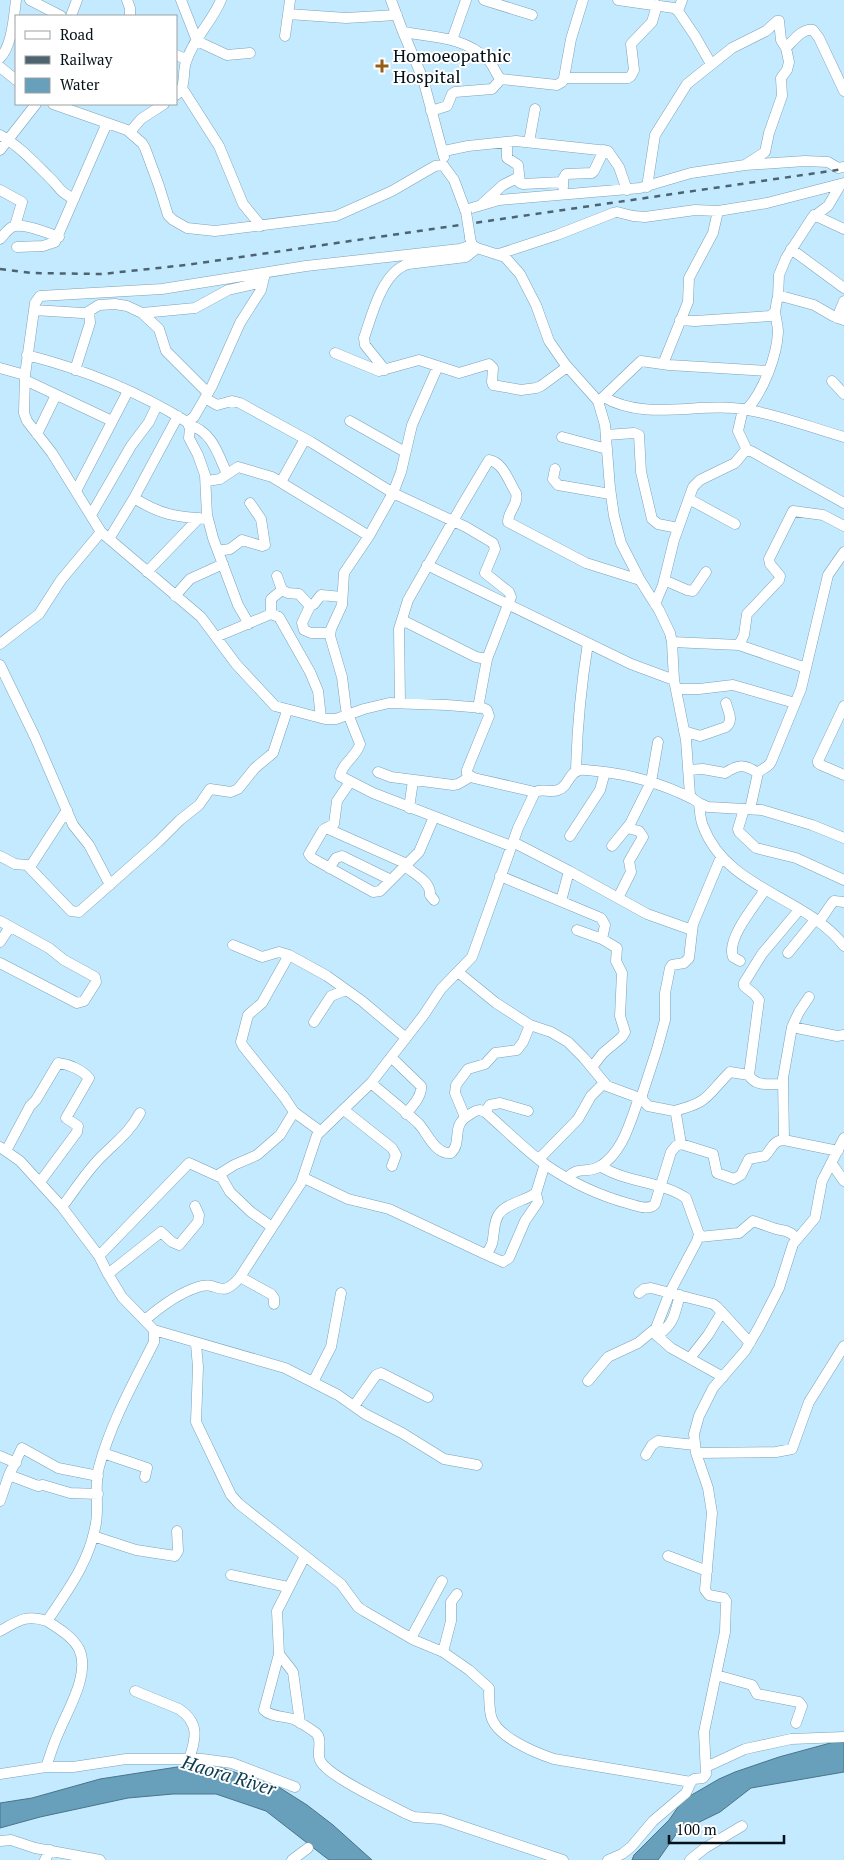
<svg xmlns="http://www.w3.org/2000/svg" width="844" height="1860" viewBox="0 0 844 1860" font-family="'PT Serif',serif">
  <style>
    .water { fill: #689fba; stroke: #4a7489 }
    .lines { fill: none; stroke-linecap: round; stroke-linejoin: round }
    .minor-casing { stroke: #7da2b6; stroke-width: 11 }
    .minor { stroke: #fff; stroke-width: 10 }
    .rail { stroke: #4d6470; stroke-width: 2.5; stroke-dasharray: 6 6; stroke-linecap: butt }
    .minor-bridge-casing { stroke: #7da2b6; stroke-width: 11; stroke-linecap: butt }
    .minor-bridge { stroke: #fff; stroke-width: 10 }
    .poi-dot { fill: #965d18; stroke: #fff; stroke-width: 2 }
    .labels { text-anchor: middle; stroke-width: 4; stroke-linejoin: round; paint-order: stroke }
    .poi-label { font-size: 18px; fill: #041118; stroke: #fff; text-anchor: start }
    .water-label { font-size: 19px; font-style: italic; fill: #0b3c50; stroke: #fff }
  </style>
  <rect width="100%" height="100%" fill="#c3eaff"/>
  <!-- water -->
  <path class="water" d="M834,1742H844V1772L751,1788L720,1812L677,1833L658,1860H632L634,1855L669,1820L683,1800L719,1779L735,1772L779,1757Z
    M190,1765L222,1768L277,1786L307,1805L333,1825L372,1860H329L266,1811L216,1794H173L128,1798L40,1817L0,1828V1803L32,1798L100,1779Z"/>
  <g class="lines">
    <defs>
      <path id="minor" d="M30,0L61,16
        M127,0L130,8V16
        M181,0L197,41L227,55L250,53
        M391,0L403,32L423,79L444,157
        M484,0L532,15
        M618,0L674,8L678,11L695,36L711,64
        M678,11L682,0
        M288,14L346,18L397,15
        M71,16L77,0
        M403,32C432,37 466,37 488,60C494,65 495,74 501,79L557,85L562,82L564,78L571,39L583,0
        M285,36L290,0
        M452,40L466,0
        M786,48C793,41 802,28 813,30L819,38L844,91
        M176,55L186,59
        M0,58C12,46 14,16 16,0
        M0,67L16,80
        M564,78H628L631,76L634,70L631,44L652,22L657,5
        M182,88L219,146L243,204L261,226
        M176,95C187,87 182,73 186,62C193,39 212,22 221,0
        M53,104L127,130L142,143L145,148L159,186L168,215L173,220L187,228L215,231L336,216L392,191L435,166L443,165L454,180L466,212
        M431,111L447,106L452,94L455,92L492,89L501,79
        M130,132L141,119L164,104
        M0,135C18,145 33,161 48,176C60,187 58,191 74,199
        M507,142V158L518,165L520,183L523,184L563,182
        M529,142L535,109
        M0,150L36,104
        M444,151L468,146L516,141L608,151L619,167L627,190
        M563,187V179L566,174L592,173L594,171L604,150
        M647,187L655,135L687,84L732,48L766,31L777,21H779L781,40L786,48L789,62L787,70L781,78L782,96L769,133L765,152L745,165
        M0,190L22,202L15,226
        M483,203L503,185L519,177
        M465,210L499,200L640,188L691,173L745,165L805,161L828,162L838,168L844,167
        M814,215L844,229
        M470,238L472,245L477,248L505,257L520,274L536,305L549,341L565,364L598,401L605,425L610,488L614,516L621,543L640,580L659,610L670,633L672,642L674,680L686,740L690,795L693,799L699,803L708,807L762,810L812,825L844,838
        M0,239C4,235 7,230 12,227C22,222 48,233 59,237
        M472,245L460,249L306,266L162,289L40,296L35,303L25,375L24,413L27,421L52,453L101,532L201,617L236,664L275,706L325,719H336L364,709L389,703L447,705L483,708L487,710L489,716L467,770V774L474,778L535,792
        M17,247L43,246L55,242L107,123
        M791,249L844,288
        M499,254L557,235L613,213L617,212L633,216L645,217L695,210L718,211L767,203L844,183
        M778,297L779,275L786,258L812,218L828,206L841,184
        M34,310L82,313H86L99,305L115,304L127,306L142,313L159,329L166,351L208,393
        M142,313L195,308L228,290L263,282
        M837,318L844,301
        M680,320L695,321L770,316L775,312L777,300L781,296L814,305L833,316L844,320
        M335,353L379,371L419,360L459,373L489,364L493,368L492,382L493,385L521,390L536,388L541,386L567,367
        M27,355C82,369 139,392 187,422L190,428L189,438L198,455L205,475L207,515L213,538L238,605L249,624
        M663,364L688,302L689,278L713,233L718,211
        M438,366L412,425L401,472L393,493L369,536L344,573L342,605L331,629L330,636L342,677L346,709L360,744C357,756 342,763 340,776L373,793L511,846
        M0,368L25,375
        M75,370L90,323L89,311
        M385,370L365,345L364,338C372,315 382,272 408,264L466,257L477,248
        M25,380L112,421
        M832,381L844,394
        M604,397C645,422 702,401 748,410C780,415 812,428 844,437
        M205,398L217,405L232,401L240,403L311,442L393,493L466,527L493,543L495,549L485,573L509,592L511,597L487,659L478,708
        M599,401L641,361L669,365L769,371
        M743,409L738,431L747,450
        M747,409C763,392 777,356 778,332C778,326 776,319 775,312
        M350,421L405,452
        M187,422L194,417L212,386L240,323L261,290L265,273
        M189,425C212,431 218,454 227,474
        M37,434L56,395
        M606,435L634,433L639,435L641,472L652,519L658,524L678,528
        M562,437L607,449
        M555,469L553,479L558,485L610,494
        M207,481L220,479L238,467L272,477L369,536
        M281,482L305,439
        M76,491L128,391
        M134,498C161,515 176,517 208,519
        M689,499L735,524
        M91,515L131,446L149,422L157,405
        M109,539L134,498L178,416
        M218,551L230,549L242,540L262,546L265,545L261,519L250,503
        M427,565L631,664L674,680
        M147,572L199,518
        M277,576L282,590L288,593L299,594L310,606L314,604L321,595L342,597
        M664,580L687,590L693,591L706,572
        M175,596L190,579L223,564
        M655,604L663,585L674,540L693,487L700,480L735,463L745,451H751L844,503
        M310,606L302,623L304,630L311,633H330
        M271,614V599L282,590
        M402,620L476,657L487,659
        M216,637L271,614L279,617L310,672L318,691L321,718
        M672,642L739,645L806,668
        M0,644L39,614L61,580L101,532
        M739,645L744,635L747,614L779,580L780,576L770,564L769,559L793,511L823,515L844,526
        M0,665L35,737L73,825L89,845L110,885
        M676,689H699L733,685L795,703
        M400,703L399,629L408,600L461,507L489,460C503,462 509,482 516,493C519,504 508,511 508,522L586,563L640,580
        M844,706L818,761V763L821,765L844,775
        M684,731L700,736L726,727C734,721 728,711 726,703
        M688,770L703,769L725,773C739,764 744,764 758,773
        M378,772L391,777L453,785L458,784L470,777
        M576,772C577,728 581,686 588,643
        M350,782L337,801L334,824L323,830L309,854L312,858L373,892L380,891L419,852L434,817
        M699,803C700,811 700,819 703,826C727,890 806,896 844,946
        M409,808L413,781
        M744,809L738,829L739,832L756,848L796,858L844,880
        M750,809L758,773C762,768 768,768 771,762L801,689L828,575L844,552
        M326,828L407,864
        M570,836L600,790L605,772
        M513,842L569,871L647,914L692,930
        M612,846L630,824L651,782L658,742
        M0,856L15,864L27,865L71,911L79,912L158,842L180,820L199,805L210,789L231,792L238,789L255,768L273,753L287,711
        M405,866C414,874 431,881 430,895L434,900
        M30,867L67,810
        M329,868L336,858L342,856L391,880
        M500,876L601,918L605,925L602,939
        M618,898L631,872L629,861L643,837L639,831L627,828
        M561,901L569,871
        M0,921L49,948L64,960L95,977L96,982L84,1001L77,1003L0,963
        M819,922L832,903L834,901L844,902
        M577,930L602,939L617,948L616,961L622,973L620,1016L625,1032L622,1037L603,1053L592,1067
        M0,942L10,927
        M233,945L262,957L279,952L289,955L327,976L362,1001L406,1038
        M788,953L815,920
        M289,955L262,1003L248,1015L241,1042L243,1046L284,1097L294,1112L320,1131
        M740,961L733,957C726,939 755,905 765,890
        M458,972L496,1003L530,1025L551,1032L568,1042L584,1058L607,1086L642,1099
        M314,1022L331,996L346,990
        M792,1027L837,1036L844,1035
        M391,1057L421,1086C422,1097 412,1106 406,1114
        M371,1083C386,1096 403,1109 418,1123C427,1132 435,1155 451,1153C463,1142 450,1126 469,1115C473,1112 476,1110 480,1110L485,1112C505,1129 525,1150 546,1165C572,1183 600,1196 630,1204C638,1206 649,1211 655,1204L671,1152L676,1146L681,1144L713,1154L717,1173L734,1179L741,1175L749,1159L765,1156C773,1148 772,1141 784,1140L838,1151
        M782,1084C770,1084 755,1087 749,1075L759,1000L754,994L744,986V983L762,954L799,910
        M344,1110L392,1148L396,1155L392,1166
        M674,1111C710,1102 706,1096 730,1072L749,1075
        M485,1112L490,1105L500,1103L528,1111
        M465,1117L455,1093L456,1085L468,1069L485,1064L495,1053L517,1050L523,1042L530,1025
        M784,1140L783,1078L792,1027L799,1012L809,997
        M681,1144L676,1114L674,1111L648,1106L642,1099V1095L657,1049L665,1020V993L670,968L672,965L684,963L689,958L693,924L721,857
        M0,1147L20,1161L62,1207L99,1256L108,1274L122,1297L154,1330V1342C134,1382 111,1422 99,1467C94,1484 99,1505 96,1523C90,1561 68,1590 47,1621C26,1614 18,1621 0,1631
        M6,1151L30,1106L36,1100L58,1063C69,1064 82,1070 89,1078L66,1118L78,1126L77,1132L40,1182
        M539,1159L578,1119L591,1096L604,1083
        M832,1164L844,1181
        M218,1175L234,1165L257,1155L280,1135L294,1112
        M304,1178L348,1199L389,1209L485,1254C498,1244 490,1227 499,1214C507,1203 525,1201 536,1193L545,1164
        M567,1178C580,1165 586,1174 599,1167C623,1153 630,1122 639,1098
        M62,1207C75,1190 86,1172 101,1157C116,1142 129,1133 140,1113
        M699,1237L739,1233L753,1221L776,1229L786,1231L792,1234L796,1239
        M485,1254L503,1262L509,1258L525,1221L538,1202L536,1193
        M99,1256L189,1163L222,1178L230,1192L251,1212L272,1227
        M108,1274L161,1232L172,1242L179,1245L198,1222L199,1215L195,1206
        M240,1277L271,1294L274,1298V1304
        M639,1293L644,1289L651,1288L713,1304L717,1307L750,1343
        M145,1320C160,1307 179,1293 198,1287C219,1280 220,1301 240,1277L301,1183L317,1135L371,1083L423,1016L441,989L472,957L518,828L535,792C543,788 550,793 558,790C569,787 568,772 580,770C585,769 591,771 596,771C629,774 663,784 693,799
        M154,1330L285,1368L338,1395L365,1414L402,1433L444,1459L477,1465
        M653,1332L671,1348L723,1377
        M657,1336C675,1323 674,1315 680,1295
        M196,1344L198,1367L196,1422L231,1495L239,1504L341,1584L358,1607L364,1611L414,1640L443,1652L469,1670L489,1688C489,1697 489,1707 491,1716C496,1737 536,1753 554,1759L691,1782L694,1779L703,1778L706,1774L704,1732L725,1632L726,1601L724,1598L709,1595L705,1590L712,1513L708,1488L696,1453L694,1434L699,1416L713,1388L745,1351L759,1327L779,1288L793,1244L815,1218L822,1181L844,1138
        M690,1358L708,1335L722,1312
        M588,1381L608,1357L638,1343L656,1328L670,1292L697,1241L699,1234L686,1198C661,1181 627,1183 600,1166
        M313,1382L331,1347L341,1293
        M354,1406L376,1375L381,1373L428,1397
        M103,1453L147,1468L145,1477
        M696,1453L776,1452L792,1449L809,1402L844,1346
        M646,1455L652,1445L658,1441L695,1445
        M0,1456L16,1463
        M9,1475L22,1448L58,1468L98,1476
        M0,1501L9,1475L38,1486L43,1485L70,1493L98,1494
        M93,1536L136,1550L175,1556L178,1551L177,1531
        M305,1556L277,1611L279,1654L264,1710C271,1717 283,1716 293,1719C300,1722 309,1728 316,1733C324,1741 315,1754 321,1762C331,1778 388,1804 407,1814L414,1817L441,1819L563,1860
        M668,1556L707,1571
        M231,1575L288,1587
        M411,1638L442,1581
        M443,1652L451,1621V1602L457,1594
        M279,1654L293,1672L300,1723
        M716,1675L752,1685L757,1694L799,1702L802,1706L796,1723
        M135,1691L179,1709C200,1723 196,1739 189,1759
        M46,1767H73L126,1759H202L232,1763L295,1787
        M706,1767L745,1749L791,1739L844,1737
        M0,1774L46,1767C50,1756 53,1745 58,1734C67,1711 91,1674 79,1649C73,1637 58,1628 47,1621
        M0,1841L11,1840L35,1848L100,1860
        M45,1860L50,1850
        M292,1860L308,1848
        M608,1860L622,1854L631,1847L653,1821L686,1793L691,1782
        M690,1860L705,1848L742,1826"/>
    </defs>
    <!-- minor casing -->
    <use href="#minor" class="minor-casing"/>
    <!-- minor -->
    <use href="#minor" class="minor"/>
    <!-- rail -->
    <path class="rail" d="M0,269L32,273L102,274L186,265L844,169"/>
    <defs>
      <path id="minor-bridge" d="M466,212L470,237"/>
    </defs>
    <!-- minor-bridge casing -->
    <use href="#minor-bridge" class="minor-bridge-casing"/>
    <!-- minor-bridge -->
    <use href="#minor-bridge" class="minor-bridge"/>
  </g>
  <!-- markers -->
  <path class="poi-dot" d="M379.5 58.5h5v5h5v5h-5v5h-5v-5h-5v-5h5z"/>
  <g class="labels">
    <!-- poi labels -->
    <g class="poi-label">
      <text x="393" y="62">Homoeopathic<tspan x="393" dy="21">Hospital</tspan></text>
    </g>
    <!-- water labels -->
    <g class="water-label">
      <text transform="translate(229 1775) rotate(17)" y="7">Haora River</text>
    </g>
  </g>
  <!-- legend -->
  <rect x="15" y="15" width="162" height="90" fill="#ffffff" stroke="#9ba0a3"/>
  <rect x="25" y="31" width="25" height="8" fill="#ffffff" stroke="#9ba0a3"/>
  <text x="60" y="40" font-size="15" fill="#041118">Road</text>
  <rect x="25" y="56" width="25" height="8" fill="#4d6470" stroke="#9ba0a3"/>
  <text x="60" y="65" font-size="15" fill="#041118">Railway</text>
  <rect x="25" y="78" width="25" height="15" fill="#689fba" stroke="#9ba0a3"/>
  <text x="60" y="90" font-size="15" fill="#041118">Water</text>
  <!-- scale -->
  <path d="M669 1835v8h115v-8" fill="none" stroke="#041118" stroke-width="2.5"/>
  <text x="676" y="1835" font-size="15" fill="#041118" stroke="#ffffff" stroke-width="4" paint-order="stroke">100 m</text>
</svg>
